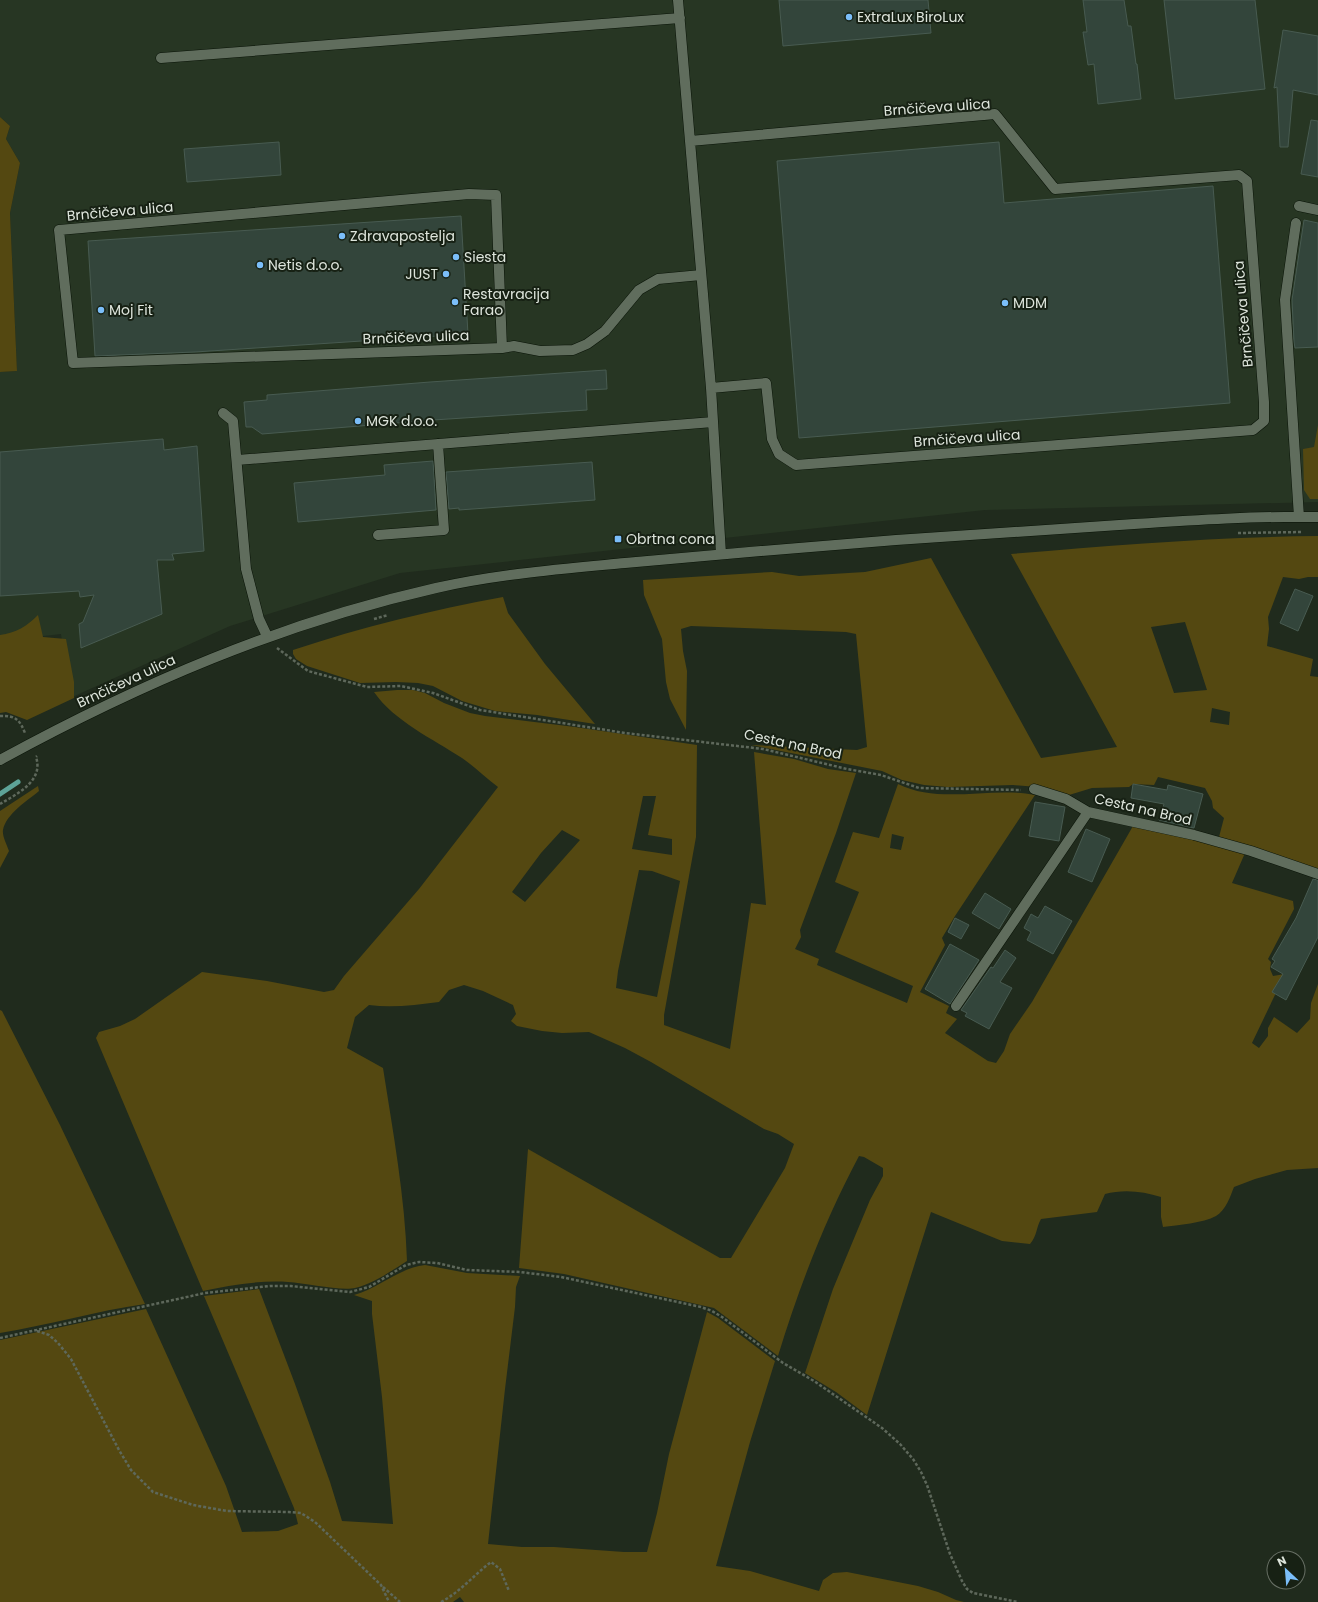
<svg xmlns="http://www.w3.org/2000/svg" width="1318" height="1602" viewBox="0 0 1318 1602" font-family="Poppins,sans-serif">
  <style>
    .built { fill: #273623 }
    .green { fill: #544811; fill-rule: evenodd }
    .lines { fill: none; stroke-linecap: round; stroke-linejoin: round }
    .stream { stroke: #5da397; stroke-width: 5 }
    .building { fill: #33453b; stroke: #485b51 }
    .minor-casing { stroke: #091307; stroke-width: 11 }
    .path { stroke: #5e685b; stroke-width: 2.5; stroke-dasharray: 3 2; stroke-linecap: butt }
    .minor { stroke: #606d5d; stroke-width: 10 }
    .poi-dot { fill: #7bbef9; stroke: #172114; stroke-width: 1.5 }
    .labels { text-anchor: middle; stroke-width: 4; stroke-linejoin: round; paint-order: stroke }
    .poi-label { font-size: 14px; fill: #dee5dc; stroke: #172114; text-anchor: start }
    .street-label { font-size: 14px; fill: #dee5dc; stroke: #172114 }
  </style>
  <rect width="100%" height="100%" fill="#202b1d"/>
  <!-- built -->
  <path class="built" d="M0,0H1318V502L985,510L400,573L230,626L70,698L61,634L0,641V372L17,371L10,213L20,163L6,139L10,126L0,117Z"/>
  <!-- green -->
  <path class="green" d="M0,117L10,126L6,139L20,163L10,213L17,371L0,372Z
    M1318,425V499H1310L1304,490L1303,449L1314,447Z
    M1318,536V577H1308L1299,579L1283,577L1268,617L1269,629L1267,646L1313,659L1310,676L1318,677V869L1219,837L1224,818L1213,808L1212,801L1205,788L1158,777L1154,785L1133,784L1129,787L1092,788L1069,795L1038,787L1013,785L948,787L924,785L902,780L882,771L751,745L857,750L867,747L856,634L846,632L691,626L681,629L683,651L687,671L686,730L670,699L666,682L662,639L644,595L643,580L772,572L799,576L865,572L931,558L1041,758L1117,747L1011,554C1113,545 1215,537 1318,536ZM1185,622L1207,690L1174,693L1151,627ZM1212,708L1230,712L1229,725L1210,722Z
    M503,597L508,613L545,664L595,724L537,715L495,711L462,701L433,686L418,683L396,682L360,683L307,666L296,659L293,654V650C362,627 432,610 503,597Z
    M38,615L43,637L66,639L74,682V698L27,720L6,712L0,713V635C16,633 27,626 38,615Z
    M397,690H413L425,693L444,703L470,713L485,716L575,727L697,745L696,837L664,1015V1025L730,1049L751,903L766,905L754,752L794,759L828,769L856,773L836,833L800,930L801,937L795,949L819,959L817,965L907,1003L913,986L835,952L859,892L835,882L853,832L879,838L898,784C940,805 991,786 1035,795L955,916L942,938L945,945L920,992L949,1006L946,1013L957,1019L945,1033L988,1061L996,1063L1004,1051L1010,1034L1032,1002L1133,826L1191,837L1245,853L1232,883L1293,901L1294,909L1268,959L1271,962L1270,969L1273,976L1285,974L1252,1043L1259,1048L1268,1036V1028L1274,1017L1297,1033L1310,1019L1311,1003L1318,984V1168L1287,1170L1255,1179L1234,1187C1230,1197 1226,1210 1216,1216C1203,1223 1178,1225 1163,1227L1161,1217V1197C1143,1191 1123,1189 1105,1194L1097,1212L1041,1219C1036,1228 1037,1236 1030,1244L1002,1241L931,1212L867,1415L836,1392L805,1373L833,1289L870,1200L883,1176V1168L864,1157L859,1156C825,1220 799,1287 778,1356L714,1308L564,1274L519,1268L528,1149L720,1258H731L785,1168L794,1144L778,1134L764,1129L651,1062L625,1048L589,1032L562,1033L542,1031L517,1026L511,1021L516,1014L513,1005L483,991L464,985L449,990L439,1002C416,1005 392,1008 369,1005L355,1017L347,1048L383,1068C393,1132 405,1197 407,1261C391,1271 373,1284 355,1288C340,1291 306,1283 288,1282C262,1280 229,1285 203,1291L96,1038L99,1032L120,1026L135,1019L202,972L267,981L324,992L334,990L344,976L419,889L498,787C486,778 475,767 462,758C433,739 394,721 374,692ZM643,796H656L648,835L672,839V855L632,849ZM562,830L580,840L525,902L512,892L541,853ZM892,834L904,837L901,850L890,848ZM639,870L652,871L680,881L657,997L616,988L618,971Z
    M38,786L39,791C27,801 6,814 3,830C2,836 7,845 9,851L0,868V811Z
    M0,1010L2,1011L60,1125L145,1304C96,1311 49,1325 0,1333Z
    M425,1265L467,1273L520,1276L516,1287L515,1307L505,1389L488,1544L522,1547H554L624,1552H647L657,1513L669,1454L707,1312L718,1318L775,1361L750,1442L716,1566L750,1571L819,1591L823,1580L833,1573L847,1572L918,1586L938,1592L956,1600L964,1602H464L460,1597L453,1602H0V1340L146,1309L226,1486L242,1532L278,1531L298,1524L294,1508L204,1296L259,1289L295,1384L330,1482L342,1521L393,1524L382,1397L372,1314V1301L354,1295C379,1288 399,1268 425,1265Z"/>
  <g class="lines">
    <!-- stream -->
    <path class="stream" d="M0,794L18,782"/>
  </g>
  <!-- building -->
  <path class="building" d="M779,0H928L931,33L783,46Z
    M1083,0H1124L1128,26H1131L1136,64H1137L1141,99L1098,104L1094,64L1088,65L1083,32H1087Z
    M1164,0H1255L1265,89L1175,99Z
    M1283,30L1318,36V95L1293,90L1288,147H1280L1277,87L1274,88Z
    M1311,120L1318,121V177L1301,174Z
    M279,142L281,175L187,182L184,149Z
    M999,142L1004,203L1213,186L1230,403L799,438L777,161Z
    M461,216L468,334L195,352L95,356L88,241Z
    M1304,220L1318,223V347L1295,348L1294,342L1292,300Z
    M606,370L607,389L586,390L587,410L433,420L262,434L252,427H246L244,402L267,400V395L430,382Z
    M163,439L164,450L197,446L204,551L172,554L174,560H157L162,614L81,648L79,624L83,622L94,595L80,597L79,591L0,596V452Z
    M433,461L436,510L298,522L294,483L385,475L384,465Z
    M592,462L595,500L459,510V508L449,509L446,472Z
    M1295,589L1313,596L1298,631L1280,623Z
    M1133,784L1167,790L1168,785L1203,794L1194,828L1159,820L1164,804L1131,798Z
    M1035,802L1065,807L1059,841L1029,836Z
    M1086,829L1110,839L1092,882L1068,872Z
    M1313,879L1318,880V937L1286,1000L1272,992L1283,974L1271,967L1275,961L1272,959L1296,918Z
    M985,893L1011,909L999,929L972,913Z
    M1045,906L1072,921L1053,954L1027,940L1031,932L1024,928L1031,914L1038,918Z
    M955,918L969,925L961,939L948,932Z
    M950,944L979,960L950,1004L925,989Z
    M1005,950L1016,958L1000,982L1012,988L989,1029L965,1016L967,1013L961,1010L991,967L993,968Z"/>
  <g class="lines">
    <defs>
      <path id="minor" d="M678,0L711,388L721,554
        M161,58L680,18
        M690,141L995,114L1055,189L1239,175L1247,181L1264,402V421L1253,430L796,465L779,454L772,439L766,383L711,388
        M1299,206L1318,210
        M1296,223L1285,300L1299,517
        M502,348L73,363L59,230L469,194L496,195L502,348L514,346L540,351L573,350L587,344L605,331L639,290L658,279L701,275
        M223,413L233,421L246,569L259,619L267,636
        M237,460L713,422
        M378,535L444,530L438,444
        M0,760C139,684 281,623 436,588C498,574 562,569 625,563C715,555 806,547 896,540C976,534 1055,529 1134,524C1195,520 1257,516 1318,517
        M1034,789L1066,799L1088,812L1194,835L1251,851L1318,874
        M956,1006L1088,812"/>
    </defs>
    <!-- minor casing -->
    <use href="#minor" class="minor-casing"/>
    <!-- path -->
    <path class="path" d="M1238,533L1303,532
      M374,619L388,615
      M277,648L308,671L367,687L401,686L433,693L480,710L625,733L763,749L847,769L881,775L919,788L1021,790
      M0,716C15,715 20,720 25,733
      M0,804C17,794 44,781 36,757L37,756
      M37,1331L49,1335L58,1343L71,1359L119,1450L131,1470L153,1492L193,1505L227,1511L289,1512L301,1513L315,1522L381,1585L389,1602
      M0,1338L205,1293L270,1286H291L350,1292L369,1287L406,1265L419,1262L437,1263L467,1270L520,1272L561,1277L701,1307L712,1311L722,1317L783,1363L814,1381L882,1428L900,1444L913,1459L921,1472L927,1485L950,1554L962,1581L967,1589L973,1593L1018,1602
      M383,1587L400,1602
      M441,1602C460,1592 474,1575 491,1562L500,1569L509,1591"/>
    <!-- minor -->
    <use href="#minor" class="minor"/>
  </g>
  <!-- markers -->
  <g class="poi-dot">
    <circle cx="849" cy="17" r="4"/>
    <circle cx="342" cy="236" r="4"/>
    <circle cx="456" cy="257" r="4"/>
    <circle cx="260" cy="265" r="4"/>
    <circle cx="446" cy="274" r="4"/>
    <circle cx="455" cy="302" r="4"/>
    <circle cx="1005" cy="303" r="4"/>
    <circle cx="101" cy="310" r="4"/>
    <circle cx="358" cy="421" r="4"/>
    <rect x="614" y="535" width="8" height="8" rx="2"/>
  </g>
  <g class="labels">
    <!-- poi labels -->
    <g class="poi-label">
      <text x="857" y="22">ExtraLux BiroLux</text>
      <text x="350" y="241">Zdravapostelja</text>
      <text x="464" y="262">Siesta</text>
      <text x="268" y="270">Netis d.o.o.</text>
      <text x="438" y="279" text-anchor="end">JUST</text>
      <text x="463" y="299">Restavracija<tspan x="463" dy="16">Farao</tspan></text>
      <text x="1013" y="308">MDM</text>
      <text x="109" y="315">Moj Fit</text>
      <text x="366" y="426">MGK d.o.o.</text>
      <text x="626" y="544">Obrtna cona</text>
    </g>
    <!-- street labels -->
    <g class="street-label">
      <text transform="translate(937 107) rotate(-4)" y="5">Brnčičeva ulica</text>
      <text transform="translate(120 211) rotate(-5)" y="5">Brnčičeva ulica</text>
      <text transform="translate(1243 314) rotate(-95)" y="5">Brnčičeva ulica</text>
      <text transform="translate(416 337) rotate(-2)" y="5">Brnčičeva ulica</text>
      <text transform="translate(967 438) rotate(-4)" y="5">Brnčičeva ulica</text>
      <text transform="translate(126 681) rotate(-25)" y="5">Brnčičeva ulica</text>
      <text transform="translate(793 744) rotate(12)" y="5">Cesta na Brod</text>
      <text transform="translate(1143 809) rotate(13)" y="5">Cesta na Brod</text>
    </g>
  </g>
  <!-- north arrow -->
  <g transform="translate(1286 1570) rotate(334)"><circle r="19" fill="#172114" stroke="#676f64"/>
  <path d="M0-3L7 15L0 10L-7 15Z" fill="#7bbef9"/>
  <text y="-6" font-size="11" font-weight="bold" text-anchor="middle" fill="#dee5dc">N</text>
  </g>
</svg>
